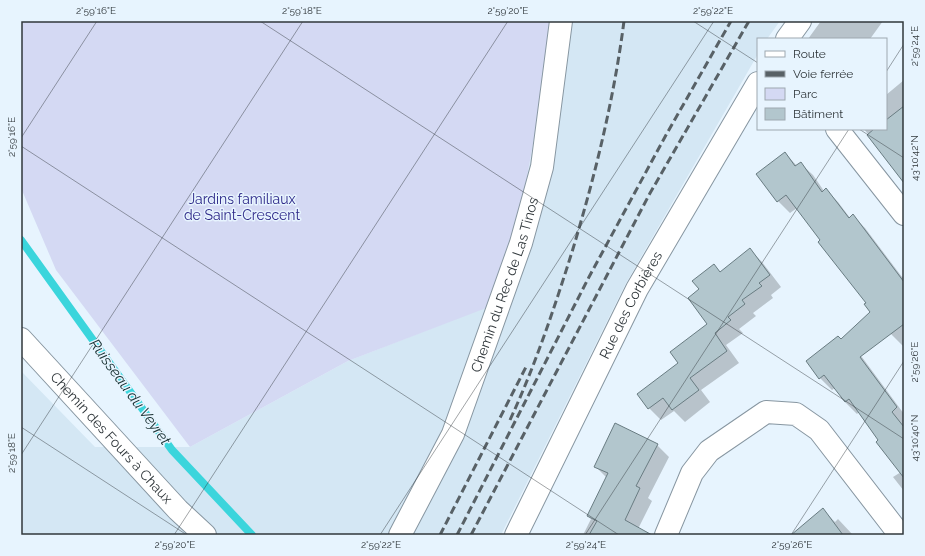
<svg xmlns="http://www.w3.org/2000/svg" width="925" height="556" viewBox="0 0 925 556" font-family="Raleway,sans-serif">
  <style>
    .built { fill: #d4e7f4 }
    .green { fill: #d4d9f3 }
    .shadow { fill: #0003 }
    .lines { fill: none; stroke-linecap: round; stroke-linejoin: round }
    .stream { stroke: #3bd5dc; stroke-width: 8 }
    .building { fill: #b2c6cd; stroke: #697c82 }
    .minor-casing { stroke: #8796a1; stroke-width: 24 }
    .minor { stroke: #fff; stroke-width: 22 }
    .rail { stroke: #586166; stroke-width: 3; stroke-dasharray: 8 4; stroke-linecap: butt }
    .ticks { fill: none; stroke: #30373b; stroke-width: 1; stroke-opacity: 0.45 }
    .labels { text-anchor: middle; stroke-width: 3; stroke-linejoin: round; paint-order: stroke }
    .park-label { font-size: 14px; fill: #2e2989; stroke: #e7f4fe }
    .street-label { font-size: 14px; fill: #30373b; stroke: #e7f4fe }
    .water-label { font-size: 15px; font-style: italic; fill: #162f30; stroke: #e7f4fe }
    .neatline { fill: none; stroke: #30373b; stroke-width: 1.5 }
    .ticks-label { font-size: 10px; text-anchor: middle; fill: #30373b }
  </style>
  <rect width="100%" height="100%" fill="#e7f4fe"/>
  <!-- built -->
  <path class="built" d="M553,21H780L767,39H758V54L625,285L501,535H21V371L95,447H190L348,361L494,304L526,182L543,90Z"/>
  <!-- green -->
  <path class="green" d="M21,21H553L543,90L526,182L494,305L348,361L190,447L56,270L21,188Z"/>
  <!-- shadow -->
  <path class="shadow" d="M821,21H883L870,39H808Z
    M904,80V181L864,129H886V95Z
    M785,153L797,166L800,163L813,175L824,191L826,190L838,202L850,218L853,216L865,228L902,277L904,276V345L903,346L891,334L797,208L790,213L778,201Z
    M750,250L762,262L781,287L771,295L773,298L753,313L756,316L739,329L743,333L726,345L739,363L701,390L710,402L685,422L674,411L661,420L649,408L639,394L680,363L709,324L701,289L713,265L721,273Z
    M856,349L904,414V491L893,477L901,472L859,412L857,414L845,402L835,388L832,390L820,378L808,361Z
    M657,445L669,457L648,498L652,501L637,531L641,535H583L591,519L588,516L607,478L596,467Z
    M823,510L835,522L838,519L853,535H810Z"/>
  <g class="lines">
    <!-- stream -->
    <path class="stream" d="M21,240L172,450L252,535"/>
  </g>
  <!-- building -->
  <path class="building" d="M904,106V183L867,135L874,129H886V120Z
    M785,152L795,166L801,162L822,192L826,188L849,218L853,214L904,282V324L860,357L897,407L892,412L904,427V478L876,442L878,440L849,399L845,402L824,375L819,379L806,361L838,336L841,339L870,312L864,304L866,303L818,242L820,240L786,195L777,202L756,174Z
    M750,248L770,275L759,283L762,286L742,300L745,304L728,317L731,320L715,333L727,351L690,378L699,390L672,410L663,398L648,409L637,394L678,363L670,352L707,324L688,298L699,289L692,281L714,264L720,272Z
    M615,423L658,444L636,486L640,488L625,520L652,535H589L597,521L587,516L608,473L594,467Z
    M823,508L843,535H791Z"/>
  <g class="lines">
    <defs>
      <g id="minor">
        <path d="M787,39L800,21"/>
        <path d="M837,129L904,214"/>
        <path id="s1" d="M21,339L178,510L205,535"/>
        <path id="s2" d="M400,535L453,434L521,243L542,167L561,21"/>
        <path id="s3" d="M516,535L637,289L758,83"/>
        <path d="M666,535L692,473L709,451L766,412L796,414L819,430L900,535"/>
      </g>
    </defs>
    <!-- minor casing -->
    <use href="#minor" class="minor-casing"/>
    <!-- minor -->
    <use href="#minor" class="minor"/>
    <!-- rail -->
    <path class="rail" d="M510,420C535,366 554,309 572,252C595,176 614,99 624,21
      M440,535L527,365
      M457,535L589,277L666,135L731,21
      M471,535L649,195L749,21"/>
  </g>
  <!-- ticks -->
  <path class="ticks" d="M260,21L904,439M693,21L758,63M886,72L904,44M859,129L904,158M21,138L97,21M21,146L619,535M21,427L187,535M21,455L303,21M174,535L508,21M380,535L714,21M585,535L849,129M791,535L904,361"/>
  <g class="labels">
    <!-- park labels -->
    <g class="park-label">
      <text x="242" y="204">Jardins familiaux<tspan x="242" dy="16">de Saint-Crescent</tspan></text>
    </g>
    <!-- street labels -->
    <g class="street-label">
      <text dy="5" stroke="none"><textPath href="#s2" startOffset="272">Chemin du Rec de Las Tinos</textPath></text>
      <text dy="5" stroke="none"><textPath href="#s3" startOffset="257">Rue des Corbières</textPath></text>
      <text dy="5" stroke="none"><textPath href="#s1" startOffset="134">Chemin des Fours à Chaux</textPath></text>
    </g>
    <!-- water labels -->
    <g class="water-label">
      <text transform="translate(130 392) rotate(54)" y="5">Ruisseau du Veyret</text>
    </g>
  </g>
  <!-- border -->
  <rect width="925" height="556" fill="none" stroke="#e7f4fe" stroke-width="44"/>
  <!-- legend -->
  <rect x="757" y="38" width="130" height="92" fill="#e7f4fe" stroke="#9ea8b0"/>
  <rect x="765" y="51" width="20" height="6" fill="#ffffff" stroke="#9ea8b0"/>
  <text x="793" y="58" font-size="12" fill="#30373b">Route</text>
  <rect x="765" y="71" width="20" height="6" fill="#586166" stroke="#9ea8b0"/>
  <text x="793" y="78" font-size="12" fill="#30373b">Voie ferrée</text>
  <rect x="765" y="88" width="20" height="12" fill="#d4d9f3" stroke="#9ea8b0"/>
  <text x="793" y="98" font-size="12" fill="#30373b">Parc</text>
  <rect x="765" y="108" width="20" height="12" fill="#b2c6cd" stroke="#9ea8b0"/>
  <text x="793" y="118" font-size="12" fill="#30373b">Bâtiment</text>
  <rect x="22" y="22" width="881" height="512" class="neatline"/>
  <g class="ticks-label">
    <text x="96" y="14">2°59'16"E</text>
    <text x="302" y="14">2°59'18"E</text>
    <text x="508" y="14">2°59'20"E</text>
    <text x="713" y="14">2°59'22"E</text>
    <text transform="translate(914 46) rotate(-90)" y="4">2°59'24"E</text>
    <text transform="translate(11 137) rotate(-90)" y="4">2°59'16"E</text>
    <text transform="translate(914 158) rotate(-90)" y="4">43°10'42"N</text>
    <text transform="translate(914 362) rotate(-90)" y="4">2°59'26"E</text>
    <text transform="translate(914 438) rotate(-90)" y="4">43°10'40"N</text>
    <text transform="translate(11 453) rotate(-90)" y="4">2°59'18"E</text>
    <text x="175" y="548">2°59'20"E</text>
    <text x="381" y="548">2°59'22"E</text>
    <text x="586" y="548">2°59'24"E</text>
    <text x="792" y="548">2°59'26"E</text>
  </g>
</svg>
